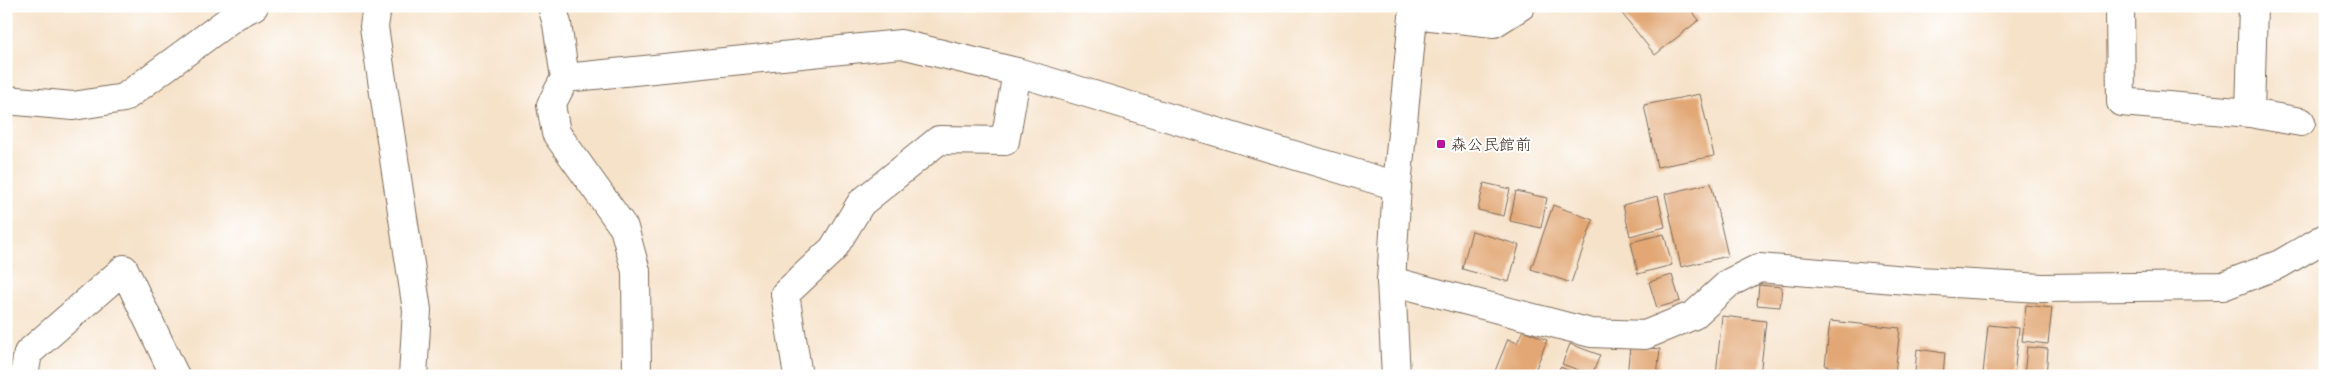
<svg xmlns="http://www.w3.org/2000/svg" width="2331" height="382" viewBox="0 0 2331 382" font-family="'Patrick Hand','Klee One',sans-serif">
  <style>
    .building { fill: #e2a775 }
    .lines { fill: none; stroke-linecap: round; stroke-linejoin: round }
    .minor-casing { stroke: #7c6a5a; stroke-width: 30 }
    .tertiary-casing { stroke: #7c6a5a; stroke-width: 30 }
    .minor { stroke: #fff; stroke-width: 28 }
    .tertiary { stroke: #fff; stroke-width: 28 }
    .poi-dot { fill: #b5179e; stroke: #fff; stroke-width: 2 }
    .labels { text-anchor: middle; stroke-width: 4; stroke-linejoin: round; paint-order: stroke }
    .poi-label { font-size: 16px; fill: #3b2a1e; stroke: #fff; text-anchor: start }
  </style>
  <rect width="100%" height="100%" fill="#fff"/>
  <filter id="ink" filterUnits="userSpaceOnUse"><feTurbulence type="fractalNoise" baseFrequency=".02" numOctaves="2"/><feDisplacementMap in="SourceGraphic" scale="10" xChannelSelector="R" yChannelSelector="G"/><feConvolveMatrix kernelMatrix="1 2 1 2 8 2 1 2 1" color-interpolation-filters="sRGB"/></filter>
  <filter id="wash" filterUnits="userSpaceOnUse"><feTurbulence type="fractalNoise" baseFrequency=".0096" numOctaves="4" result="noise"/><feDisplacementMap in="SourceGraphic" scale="20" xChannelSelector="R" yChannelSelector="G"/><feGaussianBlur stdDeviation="1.12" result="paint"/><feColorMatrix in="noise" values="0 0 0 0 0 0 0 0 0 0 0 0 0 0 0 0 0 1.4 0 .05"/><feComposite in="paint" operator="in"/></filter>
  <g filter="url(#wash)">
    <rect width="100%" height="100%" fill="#f6e2c9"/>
    <g id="blocks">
      <!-- building -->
      <path class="building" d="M1616,6H1688L1699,20L1655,55Z
        M1700,94L1714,156L1657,167L1644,105Z
        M1484,183L1510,189L1504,216L1478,210Z
        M1711,183L1728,256L1681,267L1665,194Z
        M1516,191L1547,198L1541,228L1510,221Z
        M1658,196L1665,227L1630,236L1623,205Z
        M1553,205L1593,220L1571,283L1531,269Z
        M1472,231L1519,245L1509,282L1462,269Z
        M1664,234L1672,265L1638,274L1631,242Z
        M1672,275L1680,301L1657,308L1649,282Z
        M1759,285L1782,287L1780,307L1757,305Z
        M2026,305L2052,308L2048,344L2022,341Z
        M1722,316L1766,321L1760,376H1716Z
        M1830,321L1900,328L1895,374L1825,366Z
        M1988,325L2019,328L2014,376L1983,374Z
        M1523,330L1547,340L1533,376H1507L1495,371L1508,339L1517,343Z
        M1570,344L1600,355L1592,375L1562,364Z
        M1630,346L1660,349L1657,376H1627Z
        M2027,347L2048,349L2046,376H2024Z
        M1917,349L1945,353L1943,375L1915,372Z
        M1560,367L1582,376H1556Z"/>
    </g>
  </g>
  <g filter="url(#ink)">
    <use href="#blocks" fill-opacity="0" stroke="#7c6a5a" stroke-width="1"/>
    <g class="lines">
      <defs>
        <path id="minor" d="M377,6L374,27L417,310L413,376
          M552,6L557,24L565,78L551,105L556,133L624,228L636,271L637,376
          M2120,6L2121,102L2250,113L2301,122
          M1413,14L1494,23L1521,6
          M565,78L901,44L1017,72L1397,186
          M6,100L73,106L124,98L236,15L254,6
          M2250,113L2253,6
          M1391,281L1591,333L1645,335L1694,315L1729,283L1759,268L1919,281L2042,288L2223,286L2280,264L2325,238
          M24,376L28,353L124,269L175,376
          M798,376L785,294L833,249L861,203L939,140L1005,141L1017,72"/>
        <path id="tertiary" d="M1396,376L1391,281L1397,186L1414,6"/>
      </defs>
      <!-- minor casing -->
      <use href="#minor" class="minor-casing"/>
      <!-- tertiary casing -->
      <use href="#tertiary" class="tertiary-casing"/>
      <!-- minor -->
      <use href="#minor" class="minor"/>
      <!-- tertiary -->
      <use href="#tertiary" class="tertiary"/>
    </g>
  </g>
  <!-- markers -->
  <rect class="poi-dot" x="1436" y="139" width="10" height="10" rx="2.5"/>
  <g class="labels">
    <!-- poi labels -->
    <g class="poi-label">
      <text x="1451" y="150">森公民館前</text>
    </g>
  </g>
  <!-- margin -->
  <rect width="2331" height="382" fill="none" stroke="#fff" stroke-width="25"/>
</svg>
